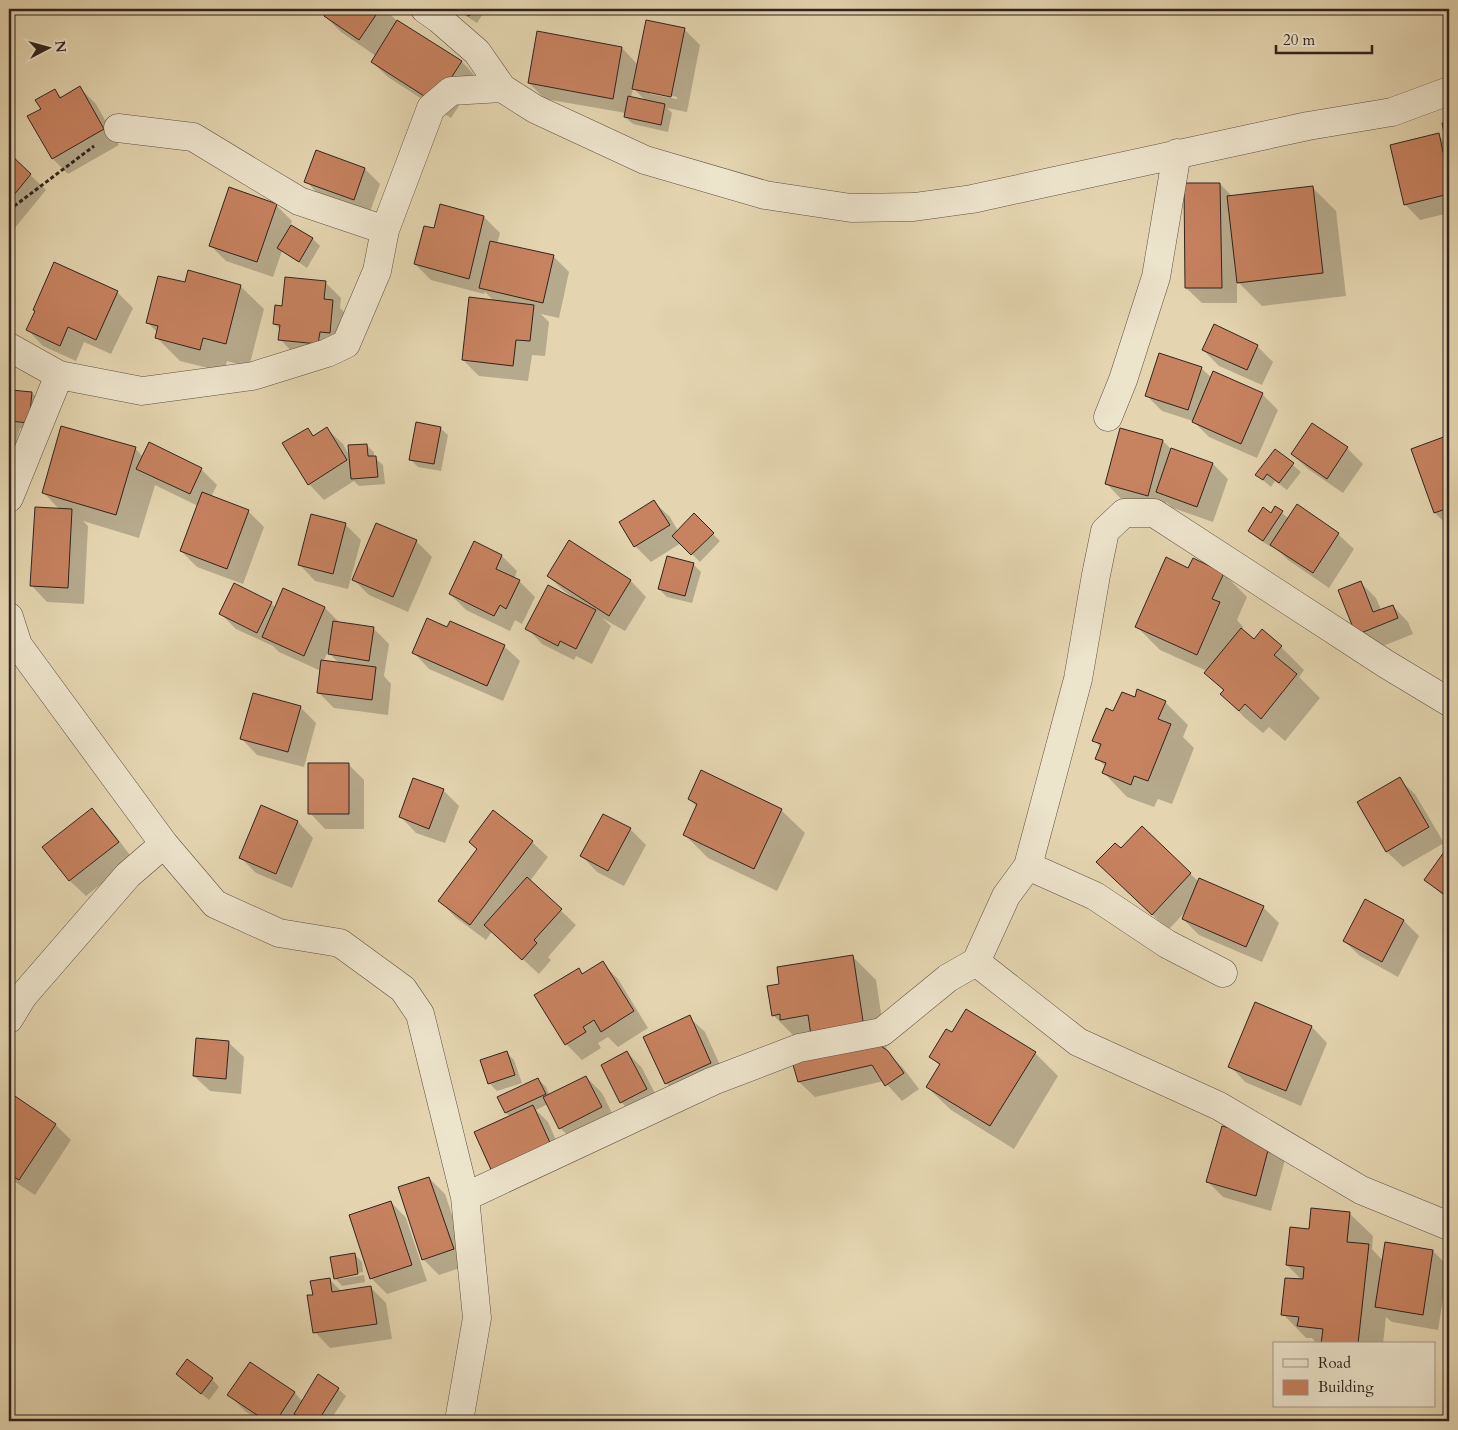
<svg xmlns="http://www.w3.org/2000/svg" width="1458" height="1430" viewBox="0 0 1458 1430" font-family="Cardo,serif">
  <style>
    .shadow { fill: #0003; fill-rule: evenodd }
    .building { fill: #c78260; stroke: #31231e }
    .lines { fill: none; stroke-linecap: round; stroke-linejoin: round }
    .minor-casing { stroke: #5e5042; stroke-width: 29 }
    .path { stroke: #31231e; stroke-width: 3; stroke-dasharray: 4 2.5; stroke-linecap: butt }
    .minor { stroke: #ede4cc; stroke-width: 28 }
  </style>
  <rect width="100%" height="100%" fill="#e4d5b0"/>
  <filter id="stains"><feTurbulence type="fractalNoise" baseFrequency=".004" numOctaves="4"/><feColorMatrix values="0 0 0 0 .2 0 0 0 0 .09 0 0 0 0 .02 0 0 0 .5 -.17"/></filter>
  <radialGradient id="worn" r=".72"><stop offset=".6" stop-color="#630" stop-opacity="0"/><stop offset="1" stop-color="#630" stop-opacity=".3"/></radialGradient>
  <!-- shadow -->
  <path class="shadow" d="M330,9H385L397,21L462,62L477,78L451,118L388,77L372,62L376,56L341,32L325,16Z
    M455,9H486L477,23Z
    M684,29L700,45L687,112L667,108L672,113L668,132L633,124L625,117L626,113L545,99L529,83L622,48L638,65ZM633,88L646,101L631,98ZM650,91L677,97V99L650,94Z
    M80,88L96,104L119,145L68,174L53,159L42,109L54,90L62,98Z
    M1449,123V213L1420,220L1405,204L1438,135L1447,144L1443,124Z
    M9,155L46,190L9,235Z
    M365,169L380,184L369,215L321,197L306,181Z
    M1220,184L1233,197L1312,187L1336,211L1346,296L1262,306L1237,281V303H1202L1186,288Z
    M276,205L292,221L290,226L313,239L320,246L307,268L282,251L273,277L226,261L210,245Z
    M441,206L484,217L500,233L497,244L553,256L569,272L559,318L541,314L549,322L545,356L532,355L528,381L479,376L463,360L494,301L485,292L484,294L431,280L415,264L434,230Z
    M325,282L341,298L340,308L349,317L346,348L295,355L280,339L281,330L274,324L284,307Z
    M186,284L240,286L264,309L249,367L227,361L224,372L180,361L156,337L158,333L147,322Z
    M117,292L133,308L111,354L84,342L76,361L43,346L28,330Z
    M1257,346L1273,362L1262,385L1219,366L1203,350Z
    M1201,368L1212,378L1262,394L1278,410L1257,458L1209,437L1193,421L1162,411L1146,395Z
    M32,393L39,400L37,430L20,428L9,466V419Z
    M440,428L448,435L441,471L418,467L410,459Z
    M307,429L315,437L327,429L343,444L350,457L366,445L374,452V457L383,465L385,484L359,486L354,481L324,500L309,484Z
    M1121,429L1163,441L1171,449L1213,464L1228,479L1213,522L1173,508L1166,502L1164,511L1122,500L1107,484Z
    M1449,437V527L1435,513L1413,450Z
    M135,448L143,457L201,469L217,485L211,497L248,511L264,527L243,584L197,567L181,551L198,506L155,485L139,538L83,521L88,526L84,604L47,602L32,586L60,510L44,493Z
    M1347,448L1363,464L1343,493L1308,469L1292,454Z
    M1275,450L1301,472L1287,490L1275,481L1271,487L1257,475Z
    M654,502L670,517L678,531L694,515L720,541L700,562L681,543L651,562L635,546L621,522Z
    M1275,507L1289,519L1338,534L1354,549L1329,588L1288,560L1273,545L1271,547L1257,538L1249,530L1271,514Z
    M345,524L361,540L348,589L315,581L300,565Z
    M416,541L432,557L408,612L369,595L353,579Z
    M570,542L631,581L646,597L625,631L602,618L611,626L592,664L576,656L574,660L542,644L527,628L571,596L564,591L548,576Z
    M502,556L517,571L514,579L519,581L535,597L522,624L515,620L510,631L466,610L450,594Z
    M693,564L701,572L692,603L667,597L659,589Z
    M1189,570L1224,574L1247,597L1237,620L1243,627L1242,630L1254,640L1281,647L1304,670L1299,677L1320,698L1285,741L1269,727L1263,733L1245,718L1222,694L1224,691L1205,673L1207,671L1160,650L1137,627Z
    M1360,582L1376,598L1381,610L1393,606L1408,622L1413,634L1373,650L1357,634Z
    M271,603L276,608H325L340,623L373,628L389,644L384,676L391,684L388,715L334,708L319,693L321,671L279,652L273,646L236,629L221,614ZM330,647V654L340,664L323,662Z
    M448,628L504,646L520,661L503,701L429,669L414,653Z
    M1135,699L1165,702L1188,725L1183,737L1194,748L1172,804L1158,799L1154,807L1127,797L1104,773L1106,767L1097,758L1101,748L1094,740L1114,713Z
    M300,707L316,723L304,767L257,755L242,739Z
    M348,764L364,780V829H325L310,813Z
    M1399,779L1415,794L1444,843L1403,867L1387,852L1359,802Z
    M443,790L459,806L445,843L416,833L401,817Z
    M689,799L781,810L805,833L777,891L708,858L685,835L697,807Z
    M261,807L298,822L313,838L292,888L256,873L240,857Z
    M92,810L107,825L133,859L86,896L70,881L44,847Z
    M604,815L630,829L646,845L624,886L597,872L582,856Z
    M1142,828L1199,882L1263,907L1279,923L1262,962L1199,935L1183,919L1187,910L1168,930L1114,878L1121,850Z
    M532,842L548,857L530,881L576,925L548,957L551,960L539,974L492,931L486,940L455,917L440,901Z
    M1449,847V901L1426,880Z
    M1366,900L1404,921L1419,936L1398,977L1360,956L1344,941Z
    M852,956L876,980L887,1052L903,1068L919,1089L902,1101L884,1081L815,1097L799,1082L793,1059L797,1039L773,1015Z
    M602,963L618,979L648,1028L618,1047L608,1037L598,1043L601,1048L582,1060L566,1044L578,969L584,975Z
    M1256,1004L1312,1027L1327,1043L1301,1106L1245,1082L1230,1066Z
    M689,1017L705,1032L726,1078L681,1099L666,1083Z
    M952,1034L1035,1053L1058,1076L1014,1149L951,1110L927,1087L940,1066L931,1057Z
    M228,1042L244,1057L241,1094L210,1091L194,1076Z
    M627,1052L642,1068L661,1105L637,1118L621,1102Z
    M507,1053L514,1060L522,1083L497,1091L489,1083Z
    M586,1077L602,1093L617,1123L576,1143L560,1128L548,1104L536,1110L548,1122L566,1163L506,1113L538,1079L546,1087L550,1096Z
    M9,1094L56,1125L71,1140L35,1195L9,1178Z
    M1222,1127L1286,1156L1271,1211L1223,1197L1207,1181Z
    M429,1178L445,1194L469,1265L439,1275L423,1259Z
    M391,1202L406,1218L427,1281L387,1294L371,1278Z
    M1349,1213L1373,1236L1372,1249L1383,1261L1433,1251L1448,1266L1438,1330L1392,1322L1386,1317L1383,1344H1317L1312,1338H1306L1283,1314L1303,1281L1287,1265L1310,1230Z
    M354,1254L362,1262L363,1272L339,1276V1279L364,1275L365,1282L342,1286L335,1278Z
    M330,1280L342,1292L370,1287L386,1303L392,1339L330,1348L315,1332L314,1296Z
    M251,1363L295,1393L303,1402L338,1389L346,1396L330,1421H260L245,1411L229,1395Z
    M177,1374L212,1379L219,1387L209,1400Z"/>
  <!-- building -->
  <path class="building" d="M329,9H380L359,40L324,16Z
    M457,9H474L469,16Z
    M397,20L462,61L435,103L371,62Z
    M646,20L685,28L671,97L632,89Z
    M537,31L622,47L613,99L528,83Z
    M80,86L104,129L52,159L27,116L41,109L35,100L55,89L60,98Z
    M628,96L665,104L661,125L624,117Z
    M1449,122V159L1442,123Z
    M1439,133L1449,180V194L1404,205L1390,145Z
    M316,150L365,168L354,200L304,182Z
    M9,153L31,174L9,201Z
    M1184,183H1220L1222,288H1185Z
    M1313,186L1323,273L1237,283L1227,196Z
    M229,187L277,204L257,262L209,246Z
    M440,204L484,216L469,279L414,264L424,226L434,228Z
    M291,225L313,238L299,262L277,248Z
    M490,241L554,255L543,303L479,288Z
    M54,262L118,291L96,340L68,327L60,346L26,330L35,311L33,310Z
    M188,270L241,285L226,344L203,338L200,350L155,338L158,326L146,323L158,276L185,282Z
    M285,277L326,281L324,299L333,300L330,333L320,332L318,344L278,340L280,325L273,324L275,305L282,306Z
    M469,297L534,305L530,341L516,340L513,366L462,360Z
    M1214,324L1258,345L1247,370L1202,350Z
    M1159,353L1202,367L1188,410L1145,396Z
    M1213,371L1263,393L1241,444L1192,422Z
    M11,390L32,392L29,423L9,421Z
    M416,422L441,427L434,464L409,460Z
    M1312,423L1348,447L1327,479L1291,454Z
    M61,426L136,447L116,515L42,493Z
    M327,427L347,460L308,485L282,443L308,428L313,436Z
    M1120,428L1163,440L1148,496L1105,484Z
    M1449,435V508L1434,513L1411,449Z
    M149,442L202,468L190,494L136,469Z
    M367,444L368,456H376L378,477L351,479L348,445Z
    M1171,448L1213,463L1197,507L1156,492Z
    M1275,449L1294,463L1279,483L1267,474L1263,480L1255,475Z
    M202,492L249,510L227,569L180,551Z
    M654,500L670,525L634,547L619,522Z
    M1297,504L1339,533L1313,573L1270,545Z
    M1275,506L1283,511L1263,541L1248,531L1263,507L1271,513Z
    M35,507L72,509L68,588L30,586Z
    M694,513L714,533L691,555L672,536Z
    M311,514L346,523L333,574L298,565Z
    M376,523L417,540L393,597L352,580Z
    M569,540L631,580L609,616L547,576Z
    M474,541L502,555L496,569L520,580L506,609L500,605L494,616L449,594Z
    M667,556L694,563L685,596L658,589Z
    M1166,557L1188,568L1193,558L1224,573L1212,599L1220,602L1197,655L1135,627Z
    M1361,581L1373,612L1393,605L1398,618L1356,635L1338,590Z
    M234,583L272,602L257,633L219,614Z
    M548,585L596,610L576,649L560,641L558,646L525,629Z
    M283,588L325,607L304,656L262,637Z
    M427,618L447,627L450,621L505,645L487,686L412,653Z
    M333,621L374,627L369,661L328,654Z
    M1241,628L1254,639L1262,629L1282,646L1274,655L1297,674L1261,719L1245,704L1239,711L1220,694L1224,690L1204,673Z
    M321,660L376,667L372,700L317,693Z
    M1137,689L1166,701L1158,719L1171,724L1148,781L1134,776L1131,785L1102,773L1106,763L1095,759L1101,744L1092,741L1106,708L1113,711L1122,692L1135,697Z
    M253,693L301,706L288,752L240,739Z
    M308,763H349V814H308Z
    M701,770L782,809L754,869L683,835L697,804L688,799Z
    M1400,777L1429,827L1386,852L1357,802Z
    M413,778L444,789L429,829L399,817Z
    M261,805L298,821L276,874L239,858Z
    M92,808L119,842L69,881L42,847Z
    M493,810L533,841L470,925L438,901L477,849L469,842Z
    M603,814L631,828L608,871L580,856Z
    M1142,826L1191,873L1152,915L1096,862L1115,843L1121,848Z
    M1449,845V898L1424,880Z
    M527,877L562,909L534,940L537,943L522,960L484,925Z
    M1199,878L1264,906L1246,947L1182,919Z
    M1365,899L1404,920L1382,962L1343,941Z
    M853,955L865,1034L812,1042L808,1015L780,1020V1014L772,1016L767,986L779,984L777,967Z
    M603,961L634,1011L601,1032L594,1020L583,1027L586,1032L565,1045L534,995L579,968L582,974Z
    M1255,1002L1312,1026L1286,1091L1228,1067Z
    M966,1009L1036,1052L990,1126L926,1087L940,1064L929,1057L946,1029L952,1032Z
    M690,1015L711,1063L665,1084L643,1037Z
    M196,1038L229,1041L226,1079L193,1076Z
    M871,1039L888,1051L904,1073L885,1086L872,1065L798,1082L791,1058Z
    M507,1051L515,1075L488,1084L480,1060Z
    M627,1051L647,1089L620,1103L601,1065Z
    M586,1076L602,1107L559,1129L543,1097Z
    M538,1078L546,1094L505,1113L497,1097Z
    M9,1092L56,1124L19,1180L9,1174Z
    M533,1105L552,1147L493,1174L474,1132Z
    M1222,1126L1271,1139L1256,1196L1206,1182Z
    M429,1177L454,1249L422,1260L398,1187Z
    M391,1201L412,1265L370,1279L349,1215Z
    M1311,1208L1350,1212L1347,1242L1369,1244L1358,1344H1321L1323,1329L1297,1326L1299,1317L1281,1315L1285,1278L1303,1279L1304,1267L1286,1265L1290,1227L1309,1229Z
    M1385,1242L1433,1250L1423,1315L1375,1307Z
    M355,1253L358,1274L334,1279L330,1257Z
    M330,1278L332,1292L371,1286L377,1324L313,1333L307,1295H313L310,1281Z
    M187,1359L213,1378L201,1394L176,1374Z
    M250,1362L295,1392L276,1421H266L227,1395Z
    M318,1374L339,1388L318,1421H306L294,1414Z"/>
  <g class="lines">
    <defs>
      <path id="minor" d="M425,9L439,19L477,52L502,88
        M118,128L193,137L299,201L385,230
        M9,347L59,375L142,391L253,376L327,353L346,344L377,271L385,230L431,108L451,91L502,88L535,109L645,160L765,195L851,208L914,207L972,199L1308,126L1392,112L1449,91
        M1108,417L1123,380L1156,277L1177,153
        M9,498L59,375
        M9,617L18,645L164,844L215,904L279,933L340,943L403,989L420,1014L465,1197L477,1318L459,1421
        M1028,866L1095,896L1167,944L1223,973
        M976,962L1078,1042L1219,1106L1361,1190L1449,1226
        M9,1019L23,996L128,875L164,844
        M465,1197L713,1081L799,1048L882,1032L948,978L976,962L1006,896L1028,866L1078,679L1096,575L1105,531L1124,513H1154L1386,664L1449,702"/>
    </defs>
    <!-- minor casing -->
    <use href="#minor" class="minor-casing"/>
    <!-- path -->
    <path class="path" d="M9,210L94,146"/>
    <!-- minor -->
    <use href="#minor" class="minor"/>
  </g>
  <!-- margin -->
  <rect width="1458" height="1430" fill="none" stroke="#e4d5b0" stroke-width="30"/>
  <rect x="10" y="10" width="1438" height="1410" fill="none" stroke="#31231e" stroke-width="2.5"/>
  <rect x="15" y="15" width="1428" height="1400" fill="none" stroke="#31231e"/>
  <!-- legend -->
  <rect x="1273" y="1342" width="162" height="65" fill="#ede4cc" stroke="#a29786"/>
  <rect x="1283" y="1359" width="25" height="8" fill="#ede4cc" stroke="#a29786"/>
  <text x="1318" y="1368" font-size="15" fill="#31231e">Road</text>
  <rect x="1283" y="1380" width="25" height="15" fill="#c78260" stroke="#a29786"/>
  <text x="1318" y="1392" font-size="15" fill="#31231e">Building</text>
  <!-- north arrow -->
  <g transform="translate(48 48) rotate(84)" stroke="#ede4cc" stroke-width="4" paint-order="stroke">
  <path d="M0-4L9 19L0 12L-9 19Z" fill="#31231e"/>
  <text y="-8" font-size="14" font-weight="bold" text-anchor="middle" fill="#31231e">N</text>
  </g>
  <!-- scale -->
  <path d="M1276 45v8h96v-8" fill="none" stroke="#31231e" stroke-width="2.5"/>
  <text x="1283" y="45" font-size="15" fill="#31231e" stroke="#ede4cc" stroke-width="4" paint-order="stroke">20 m</text>
  <rect width="100%" height="100%" filter="url(#stains)"/>
  <rect width="100%" height="100%" fill="url(#worn)"/>
</svg>
